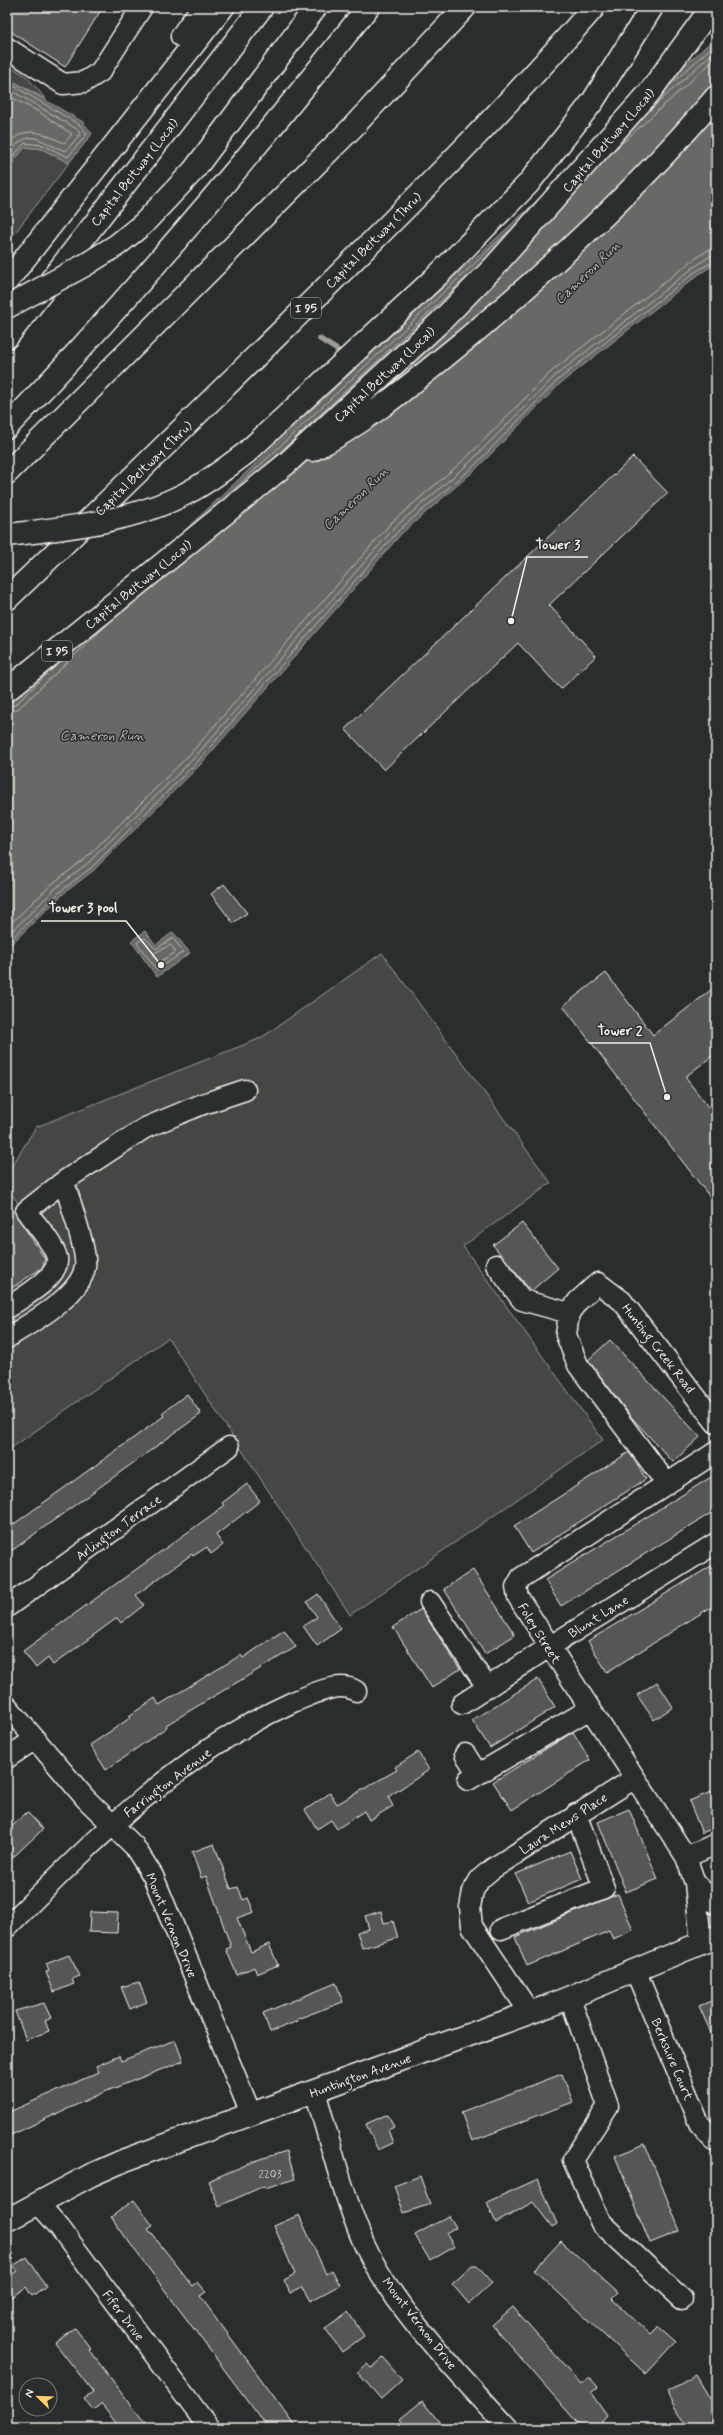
<svg xmlns="http://www.w3.org/2000/svg" width="723" height="2435" viewBox="0 0 723 2435" font-family="Mynerve,sans-serif">
  <style>
    .green { fill: #444645; stroke: #9c9c96 }
    .water { fill: #676866; stroke: #9f9f9a }
    .lines { fill: none; stroke-linecap: round; stroke-linejoin: round }
    .shore { stroke: #bcbab4; stroke-width: 1 }
    .stream { stroke: #9f9f9a; stroke-width: 5.5 }
    .building { fill: #555756; stroke: #f4f1e8 }
    .minor-casing { stroke: #f4f1e8; stroke-width: 23 }
    .major-casing { stroke: #f4f1e8; stroke-width: 25 }
    .highway-casing { stroke: #f4f1e8; stroke-width: 25 }
    .minor { stroke: #2a2d2e; stroke-width: 20 }
    .major { stroke: #2a2d2e; stroke-width: 22 }
    .highway { stroke: #2a2d2e; stroke-width: 22 }
    .highway-bridge-casing { stroke: #f4f1e8; stroke-width: 25; stroke-linecap: butt }
    .highway-bridge { stroke: #2a2d2e; stroke-width: 22 }
    .labels { text-anchor: middle; stroke-width: 3; stroke-linejoin: round; paint-order: stroke }
    .number-label { font-size: 11px; fill: #cccac4 }
    .shield { fill: #2a2d2e; stroke: #b7b6b0; stroke-width: 1 }
    .shield-label { font-size: 12px; font-weight: bold; fill: #f4f1e8 }
    .street-label { font-size: 13px; fill: #f4f1e8; stroke: #2a2d2e }
    .water-label { font-size: 14px; font-style: italic; fill: #b5b3ae; stroke: #2a2d2e }
    .leader { fill: none; stroke: #f4f1e8; stroke-width: 1.5 }
    .callout-dot { fill: #f4f1e8; stroke: #2a2d2e; stroke-width: 1.5 }
    .callout-label { font-size: 14px; text-anchor: middle; font-weight: bold; fill: #f4f1e8; stroke: #2a2d2e; stroke-width: 3; stroke-linejoin: round; paint-order: stroke }
  </style>
  <rect width="100%" height="100%" fill="#2a2d2e"/>
  <filter id="ink" filterUnits="userSpaceOnUse"><feTurbulence type="fractalNoise" baseFrequency=".025" numOctaves="2"/><feDisplacementMap in="SourceGraphic" scale="8" xChannelSelector="R" yChannelSelector="G"/><feConvolveMatrix kernelMatrix="1 2 1 2 8 2 1 2 1" color-interpolation-filters="sRGB"/></filter>
  <g filter="url(#ink)">
    <!-- green -->
    <path class="green" d="M7,64L26,76L46,99L7,78Z
      M25,147L42,149L69,163L7,243V170Z
      M382,953L551,1183L463,1246L603,1440L350,1615L168,1338L7,1451V1271L19,1287L59,1258L7,1188V1174L36,1127L261,1038Z"/>
    <!-- water -->
    <path class="water" d="M716,37V263L698,275L562,382L475,470L402,533L201,764L94,870L63,894L7,948V699L409,318Z
      M7,78L83,122L92,134L69,163L42,149L25,147L7,170Z
      M145,931L156,945L173,932L190,953L157,977L131,941Z"/>
    <g class="lines">
      <!-- shore -->
      <path class="shore" d="M7,82L80,125L87,134L68,157L43,145L25,143L7,163
        M670,85L716,43
        M7,88L77,129L80,134L66,151C37,142 32,124 7,155
        M7,95L39,112L72,134L64,143C42,133 25,123 7,146
        M650,110L716,50
        M611,153L716,58
        M275,457L470,274
        M225,498L509,231
        M7,707L15,705L53,668
        M7,713L18,709L112,620
        M7,927L53,883L85,859L190,754L391,523L465,459L552,371L689,263L708,250L716,249
        M7,936L57,887L88,863L194,758L395,527L469,463L556,375L693,268L710,256L716,255
        M145,938L156,949L173,938L183,952L157,970L137,943Z
        M7,943L61,891L92,867L198,761L399,530L473,467L559,379L695,272L716,260
        M171,945L176,952L158,963L153,954Z"/>
      <!-- stream -->
      <path class="stream" d="M320,339L345,355"/>
    </g>
    <!-- building -->
    <path class="building" d="M7,7H103L65,67L7,29Z
      M633,457L668,493L549,605L596,656L561,689L518,643L384,770L345,729Z
      M224,884L247,913L233,923L211,894Z
      M606,973L653,1035L716,986V1053L685,1077L716,1117V1205L563,1006Z
      M7,1201L45,1259L42,1268L7,1291Z
      M522,1223L558,1268L531,1291L493,1245Z
      M610,1340L700,1437L673,1462L632,1418L588,1360Z
      M187,1394L201,1414L7,1554V1529L164,1416L162,1413Z
      M629,1452L646,1479L531,1553L514,1526Z
      M716,1474V1510L561,1606L545,1580Z
      M247,1484L260,1501L216,1535L223,1545L211,1554L207,1547L193,1556L192,1554L136,1595L144,1605L121,1623L117,1618L53,1665L48,1658L36,1668L23,1651L224,1506L222,1503Z
      M716,1563V1604L607,1672L588,1641Z
      M473,1570L515,1635L485,1654L444,1589Z
      M318,1594L341,1629L317,1646L303,1626L317,1617L307,1602Z
      M421,1609L460,1669L432,1688L393,1627Z
      M284,1630L296,1647L166,1725L167,1727L106,1770L90,1745L130,1718L129,1716L155,1698L159,1705L241,1655L243,1658Z
      M538,1679L555,1707L490,1748L472,1720Z
      M657,1682L673,1707L654,1720L637,1695Z
      M573,1732L590,1760L512,1810L493,1782Z
      M418,1752L429,1770L388,1797L393,1806L369,1820L364,1811L337,1829L331,1820L317,1829L305,1810L330,1793L337,1804L397,1770L395,1767Z
      M716,1790V1827L702,1833L689,1801Z
      M629,1809L658,1879L626,1892L598,1822Z
      M27,1812L43,1829L7,1863V1831Z
      M214,1844L231,1889L238,1887L243,1900L248,1898L254,1912L237,1918L251,1952L269,1944L278,1965L257,1974L254,1967L237,1975L226,1949L231,1947L206,1876L201,1878L192,1852Z
      M570,1851L582,1879L528,1902L516,1874Z
      M618,1894L633,1930L613,1939L609,1931L527,1966L515,1937Z
      M381,1911L384,1923L393,1921L398,1938L362,1948L357,1932L369,1929L365,1916Z
      M90,1912L118,1913L117,1933L89,1932Z
      M69,1955L80,1976L72,1979L74,1984L54,1992L46,1972L49,1971L46,1964Z
      M139,1982L147,2002L130,2009L121,1987Z
      M336,1983L343,2002L297,2019L298,2021L270,2032L263,2013Z
      M716,1999V2044L699,2006Z
      M44,2003L51,2018L45,2021L49,2031L26,2040L15,2011Z
      M175,2040L183,2061L102,2093L11,2135L7,2127V2113L99,2072L96,2066L119,2056L121,2061Z
      M562,2074L573,2102L472,2141L461,2112Z
      M388,2114L394,2127L388,2130L393,2143L378,2150L366,2124Z
      M645,2144L680,2231L650,2243L615,2156Z
      M287,2151L295,2179L265,2188L264,2186L219,2206L208,2181L260,2159Z
      M420,2176L430,2204L404,2213L394,2186Z
      M538,2179L557,2224L552,2227L533,2202L496,2223L487,2202Z
      M134,2200L153,2226L148,2229L193,2286L198,2282L206,2292L200,2296L297,2428H268L137,2253L111,2217Z
      M299,2215L326,2274L332,2270L340,2285L310,2301L302,2287L290,2293L284,2280L295,2274L274,2226Z
      M449,2216L456,2227L446,2233L454,2247L430,2261L415,2235Z
      M561,2241L618,2293L612,2299L650,2334L658,2326L676,2342L646,2374L534,2270Z
      M27,2257L46,2286L32,2296L26,2287L7,2300V2278L17,2271L13,2266Z
      M472,2266H477L492,2283L469,2304L452,2284Z
      M513,2307L581,2384L589,2377L598,2387L591,2393L607,2416L596,2428H582L492,2325Z
      M348,2312L364,2336L342,2352L325,2328Z
      M75,2328L91,2349L89,2350L149,2428H120L101,2404L93,2410L84,2398L93,2392L55,2343Z
      M383,2358L402,2380L381,2399L357,2372L367,2363L372,2368Z
      M696,2375L716,2409V2428H688L667,2392Z
      M422,2401L444,2428H407L400,2419Z"/>
    <g class="lines">
      <defs>
        <path id="minor" d="M7,48L63,84L84,82L100,72L142,7
          M496,1265L522,1300L569,1313
          M7,1308C21,1298 60,1278 57,1258C54,1244 35,1223 26,1211L64,1181
          M7,1338C30,1323 80,1297 85,1267C88,1252 69,1200 64,1181L145,1128L200,1105L245,1090
          M667,1484L578,1365L566,1335L569,1313L578,1301L598,1283L622,1301L716,1423
          M430,1602L487,1687
          M7,1607L229,1447
          M462,1704L549,1647L716,1543
          M7,1706L86,1799L134,1846L153,1876L251,2114
          M465,1754L478,1774
          M7,1758L35,1739
          M468,1780L590,1709
          M686,1857L716,1844
          M695,1883L716,1904
          M7,1927C93,1841 180,1753 293,1702C311,1695 338,1680 356,1691
          M501,1929L604,1888L576,1814
          M701,1943L695,1883L686,1857L518,1597L516,1587L521,1578L716,1452
          M636,1972L699,2123L716,2142
          M570,1998L608,2106L573,2160L601,2223L682,2299
          M530,2013L472,1926L470,1907L473,1891L480,1879L492,1869L635,1778
          M315,2091C330,2142 343,2195 364,2244C394,2310 460,2374 508,2428
          M38,2203L60,2228L209,2428"/>
        <path id="major" d="M7,2220L91,2175L125,2160L551,2005L716,1937"/>
        <path id="highway" d="M182,36L203,7
          M7,281L223,7
          M7,337L262,7
          M7,427C135,294 254,152 368,7
          M312,450C368,422 416,380 464,341C554,266 640,187 716,97
          M7,473L352,128L465,7
          M7,599C102,508 195,416 289,324C393,221 498,118 594,7
          M7,690L286,464L440,322L493,268L649,93L712,7"/>
      </defs>
      <!-- minor casing -->
      <use href="#minor" class="minor-casing"/>
      <!-- major casing -->
      <use href="#major" class="major-casing"/>
      <!-- highway casing -->
      <use href="#highway" class="highway-casing"/>
      <!-- minor -->
      <use href="#minor" class="minor"/>
      <!-- major -->
      <use href="#major" class="major"/>
      <!-- highway -->
      <use href="#highway" class="highway"/>
      <defs>
        <path id="highway-bridge" d="M7,307L85,265L117,245L143,224L194,170L316,7
          M7,535C66,528 131,522 185,494C207,483 226,468 246,453L438,275L528,184L593,101L652,7"/>
      </defs>
      <!-- highway-bridge casing -->
      <use href="#highway-bridge" class="highway-bridge-casing"/>
      <!-- highway-bridge -->
      <use href="#highway-bridge" class="highway-bridge"/>
    </g>
  </g>
  <g class="labels">
    <!-- number labels -->
    <g class="number-label">
      <text x="270" y="2178">2203</text>
    </g>
    <!-- shield labels -->
    <g class="shield">
      <rect x="291" y="298" width="30" height="20" rx="3"/>
      <rect x="42" y="641" width="30" height="20" rx="3"/>
    </g>
    <g class="shield-label">
      <text x="306" y="312">I 95</text>
      <text x="57" y="655">I 95</text>
    </g>
    <!-- street labels -->
    <g class="street-label">
      <text transform="translate(608 140) rotate(-49)" y="5">Capital Beltway (Local)</text>
      <text transform="translate(134 172) rotate(-52)" y="5">Capital Beltway (Local)</text>
      <text transform="translate(373 240) rotate(-45)" y="5">Capital Beltway (Thru)</text>
      <text transform="translate(384 374) rotate(-43)" y="5">Capital Beltway (Local)</text>
      <text transform="translate(143 468) rotate(-44)" y="5">Capital Beltway (Thru)</text>
      <text transform="translate(138 584) rotate(-39)" y="5">Capital Beltway (Local)</text>
      <text transform="translate(659 1348) rotate(52)" y="5">Hunting Creek Road</text>
      <text transform="translate(118 1527) rotate(-36)" y="5">Arlington Terrace</text>
      <text transform="translate(598 1616) rotate(-32)" y="5">Blunt Lane</text>
      <text transform="translate(540 1633) rotate(58)" y="5">Foley Street</text>
      <text transform="translate(167 1782) rotate(-37)" y="5">Farrington Avenue</text>
      <text transform="translate(563 1823) rotate(-33)" y="5">Laura Mews Place</text>
      <text transform="translate(172 1925) rotate(67)" y="5">Mount Vernon Drive</text>
      <text transform="translate(673 2059) rotate(67)" y="5">Berkshire Court</text>
      <text transform="translate(360 2075) rotate(-20)" y="5">Huntington Avenue</text>
      <text transform="translate(124 2315) rotate(53)" y="5">Fifer Drive</text>
      <text transform="translate(420 2323) rotate(52)" y="5">Mount Vernon Drive</text>
    </g>
    <!-- water labels -->
    <g class="water-label">
      <text transform="translate(587 272) rotate(-44)" y="5">Cameron Run</text>
      <text transform="translate(355 498) rotate(-44)" y="5">Cameron Run</text>
      <text x="102" y="740">Cameron Run</text>
    </g>
  </g>
  <!-- callouts -->
  <path class="leader" d="M511 621L527 557H588M161 965L126 921H41M667 1097L650 1043H589"/>
  <g class="callout-dot">
    <circle cx="511" cy="621" r="4"/>
    <circle cx="161" cy="965" r="4"/>
    <circle cx="667" cy="1097" r="4"/>
  </g>
  <g class="callout-label">
    <text x="558" y="549">Tower 3</text>
    <text x="83" y="912">Tower 3 pool</text>
    <text x="620" y="1035">Tower 2</text>
  </g>
  <!-- margin -->
  <rect width="723" height="2435" fill="none" stroke="#2a2d2e" stroke-width="24"/>
  <rect x="12" y="12" width="699" height="2411" fill="none" stroke="#f4f1e8" stroke-width="1.5" filter="url(#ink)"/>
  <!-- north arrow -->
  <g transform="translate(38 2397) rotate(293)"><circle r="19" fill="#2a2d2e" stroke="#7b7b78"/>
  <path d="M0-3L7 15L0 10L-7 15Z" fill="#ffd166"/>
  <text y="-6" font-size="11" font-weight="bold" text-anchor="middle" fill="#f4f1e8">N</text>
  </g>
</svg>
